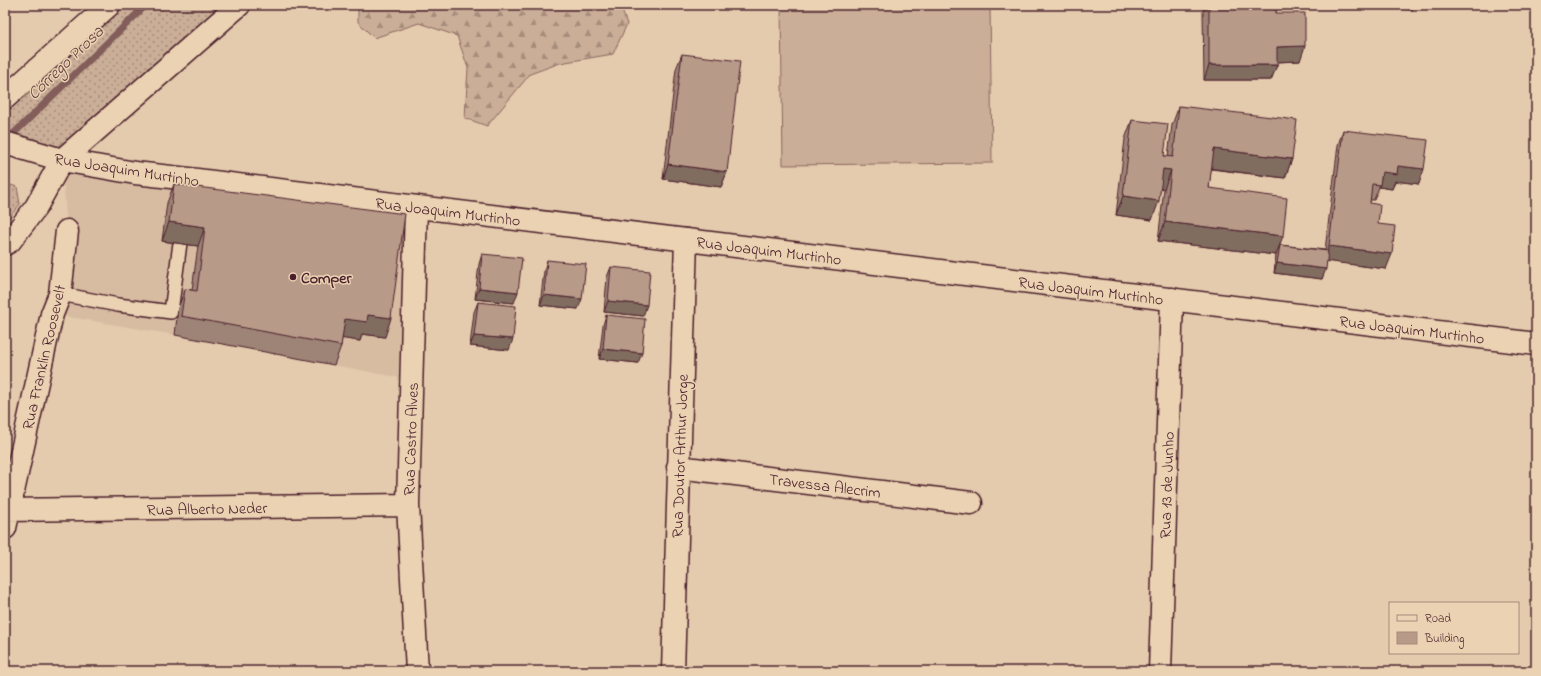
<svg xmlns="http://www.w3.org/2000/svg" width="1541" height="676" viewBox="0 0 1541 676" font-family="'Indie Flower',sans-serif">
  <style>
    .built { fill: #d7bca2 }
    .grass { fill: url(#grass-dots); stroke: #8a6661 }
    .forest { fill: url(#forest-firs); stroke: #8a6661 }
    .pitch { fill: #caae97; stroke: #8a6661 }
    .lines { fill: none; stroke-linecap: round; stroke-linejoin: round }
    .stream { stroke: #825d5a; stroke-width: 7 }
    .service-casing { stroke: #4a1f2b; stroke-width: 16 }
    .minor-casing { stroke: #4a1f2b; stroke-width: 25 }
    .tertiary-casing { stroke: #4a1f2b; stroke-width: 25 }
    .secondary-casing { stroke: #4a1f2b; stroke-width: 25 }
    .primary-casing { stroke: #4a1f2b; stroke-width: 25 }
    .service { stroke: #ead2b2; stroke-width: 13 }
    .minor { stroke: #ead2b2; stroke-width: 22 }
    .tertiary { stroke: #ead2b2; stroke-width: 22 }
    .secondary { stroke: #ead2b2; stroke-width: 22 }
    .primary { stroke: #ead2b2; stroke-width: 22 }
    .wall { fill: #9e8476; stroke: #4a1f2b }
    .shaded-wall { fill: #816c60; stroke: #4a1f2b }
    .building { fill: #b89a89; stroke: #4a1f2b }
    .poi-dot { fill: #4a1f2b; stroke: #ead2b2; stroke-width: 1.5 }
    .labels { text-anchor: middle; stroke-width: 3; stroke-linejoin: round; paint-order: stroke }
    .street-label { font-size: 16px; fill: #4a1f2b; stroke: #ead2b2 }
    .poi-label { font-size: 16px; font-weight: bold; fill: #4a1f2b; stroke: #ead2b2; text-anchor: start }
    .water-label { font-size: 17px; font-style: italic; fill: #61393e; stroke: #ead2b2 }
  </style>
  <defs>
    <pattern id="grass-dots" width="8" height="8" patternUnits="userSpaceOnUse"><rect width="8" height="8" fill="#caae97"/><path d="M2 2h.1M6 6h.1" fill="none" stroke="#a68d7b" stroke-width="1.8" stroke-linecap="round"/></pattern>
    <pattern id="forest-firs" width="22" height="20" patternUnits="userSpaceOnUse"><rect width="22" height="20" fill="#caae97"/><path d="M5 1l3.5 6h-7zM16 11l3.5 6h-7z" fill="#a68d7b"/></pattern>
  </defs>
  <rect width="100%" height="100%" fill="#e4cbad"/>
  <filter id="ink" filterUnits="userSpaceOnUse"><feTurbulence type="fractalNoise" baseFrequency=".025" numOctaves="2"/><feDisplacementMap in="SourceGraphic" scale="8" xChannelSelector="R" yChannelSelector="G"/><feConvolveMatrix kernelMatrix="1 2 1 2 8 2 1 2 1" color-interpolation-filters="sRGB"/></filter>
  <g filter="url(#ink)">
    <!-- built -->
    <path class="built" d="M62,160L416,207L412,380L175,335L52,314L67,231Z"/>
    <!-- grass -->
    <path class="grass" d="M109,5H239L62,160L5,143V98Z
      M5,183L17,187L20,204L5,223Z"/>
    <!-- forest -->
    <path class="forest" d="M358,5H620L627,24L613,54L560,63L530,74L487,126L465,118L468,68L457,36L419,23L374,38L358,22Z"/>
    <!-- pitch -->
    <path class="pitch" d="M781,5H990L992,163L783,165Z"/>
    <g class="lines">
      <!-- stream -->
      <path class="stream" d="M7,140L146,5"/>
      <defs>
        <path id="service" d="M60,294L118,305L171,312L180,243"/>
        <path id="minor" d="M416,207L408,505L417,671
          M678,467L971,503
          M5,510L408,505
          M5,528L52,314L60,294L67,231
          M673,671L686,240
          M1160,671L1172,299"/>
        <path id="tertiary" d="M62,160L135,173L189,179L1536,344"/>
        <path id="secondary" d="M5,143L62,160"/>
        <path id="primary" d="M5,98L109,5
          M5,244L10,241L36,207L62,160L239,5"/>
      </defs>
      <!-- service casing -->
      <use href="#service" class="service-casing"/>
      <!-- minor casing -->
      <use href="#minor" class="minor-casing"/>
      <!-- tertiary casing -->
      <use href="#tertiary" class="tertiary-casing"/>
      <!-- secondary casing -->
      <use href="#secondary" class="secondary-casing"/>
      <!-- primary casing -->
      <use href="#primary" class="primary-casing"/>
      <!-- service -->
      <use href="#service" class="service"/>
      <!-- minor -->
      <use href="#minor" class="minor"/>
      <!-- tertiary -->
      <use href="#tertiary" class="tertiary"/>
      <!-- secondary -->
      <use href="#secondary" class="secondary"/>
      <!-- primary -->
      <use href="#primary" class="primary"/>
    </g>
    <!-- wall -->
    <path class="wall" d="M1205,5H1276V13L1300,61L1277,62V65L1271,80H1204L1203,11Z
      M682,54L727,172L721,187L663,179L676,69Z
      M1179,106L1292,159L1285,178L1211,169L1209,188L1280,245L1325,250L1338,145L1343,130L1419,184L1395,181L1392,189L1379,187L1374,200H1370V203L1378,224L1386,269L1327,261L1322,279L1274,273L1276,255L1158,241L1164,189L1161,188L1152,220L1116,215L1125,139L1132,120L1164,156H1168L1172,125Z
      M174,184L385,337L362,334L360,341L342,338L341,346L334,365L175,335L178,308L185,289L192,290L198,246L162,241L167,203Z
      M482,254L514,303L475,299L479,264Z
      M547,260L578,309L540,305L544,271Z
      M611,267L643,316L604,312L607,277Z
      M478,302L509,350L470,346L474,312Z
      M606,315L638,363L599,359L603,325Z"/>
    <!-- shaded-wall -->
    <path class="shaded-wall" d="M1368,5H1414L1412,10Z
      M1305,46L1300,61L1271,62L1277,47Z
      M1209,65H1277L1271,80H1204Z
      M1214,149L1292,159L1285,178L1207,168Z
      M668,164L727,172L721,187L663,179Z
      M1398,166L1424,169L1419,184L1395,181L1392,189L1379,187L1382,172Z
      M1163,169L1171,170L1164,189L1156,188Z
      M1123,196L1159,201L1152,220L1116,215Z
      M169,222L205,227L198,246L162,241Z
      M1165,222L1283,236L1276,255L1158,241Z
      M1329,246L1392,254L1386,269L1324,261Z
      M1277,263L1326,269L1322,279L1274,273Z
      M479,288L518,292L514,303L475,299Z
      M544,295L582,299L578,309L540,305Z
      M608,301L647,305L643,316L604,312Z
      M368,315L391,318L385,337L362,334L360,341L338,338L345,319Z
      M474,336L513,339L509,350L470,346Z
      M603,349L642,353L638,363L599,359Z"/>
    <!-- building -->
    <path class="building" d="M1209,5H1276V13H1305V46L1277,47V65H1209Z
      M682,54L740,61L727,172L668,164Z
      M1179,106L1297,120L1292,159L1214,149L1209,188L1287,198L1283,236L1165,222L1171,170L1163,169L1159,201L1123,196L1132,120L1168,124L1164,156L1173,157Z
      M1343,130L1428,140L1424,169L1398,166L1397,174L1382,172L1380,185L1372,184L1370,203L1380,205L1378,224L1395,226L1392,254L1329,246Z
      M174,184L405,214L391,318L368,315L367,322L345,319L341,346L181,316L185,289L197,291L205,227L169,222Z
      M1280,245L1328,251L1326,269L1277,263Z
      M482,254L522,258L518,292L479,288Z
      M547,260L586,264L582,299L544,295Z
      M611,267L650,271L647,305L608,301Z
      M478,302L516,306L513,339L474,336Z
      M606,315L645,319L642,353L603,349Z"/>
  </g>
  <!-- markers -->
  <circle class="poi-dot" cx="293" cy="277" r="4"/>
  <g class="labels">
    <!-- street labels -->
    <g class="street-label">
      <text transform="translate(127 169) rotate(9)" y="6">Rua Joaquim Murtinho</text>
      <text transform="translate(448 211) rotate(7)" y="6">Rua Joaquim Murtinho</text>
      <text transform="translate(769 250) rotate(7)" y="6">Rua Joaquim Murtinho</text>
      <text transform="translate(1091 290) rotate(7)" y="6">Rua Joaquim Murtinho</text>
      <text transform="translate(1412 329) rotate(7)" y="6">Rua Joaquim Murtinho</text>
      <text transform="translate(43 357) rotate(-77)" y="6">Rua Franklin Roosevelt</text>
      <text transform="translate(410 439) rotate(-88)" y="6">Rua Castro Alves</text>
      <text transform="translate(679 456) rotate(-88)" y="6">Rua Doutor Arthur Jorge</text>
      <text transform="translate(825 485) rotate(7)" y="6">Travessa Alecrim</text>
      <text transform="translate(1166 485) rotate(-88)" y="6">Rua 13 de Junho</text>
      <text transform="translate(207 508) rotate(-1)" y="6">Rua Alberto Neder</text>
    </g>
    <!-- poi labels -->
    <g class="poi-label">
      <text x="301" y="283">Comper</text>
    </g>
    <!-- water labels -->
    <g class="water-label">
      <text transform="translate(65 62) rotate(-44)" y="6">Córrego Prosa</text>
    </g>
  </g>
  <!-- margin -->
  <rect width="1541" height="676" fill="none" stroke="#ead2b2" stroke-width="20"/>
  <rect x="10" y="10" width="1521" height="656" fill="none" stroke="#4a1f2b" stroke-width="1.5" filter="url(#ink)"/>
  <!-- legend -->
  <rect x="1389" y="602" width="130" height="52" fill="#ead2b2" stroke="#aa8a7c"/>
  <rect x="1397" y="615" width="20" height="6" fill="#ead2b2" stroke="#aa8a7c"/>
  <text x="1425" y="622" font-size="12" fill="#4a1f2b">Road</text>
  <rect x="1397" y="632" width="20" height="12" fill="#b89a89" stroke="#aa8a7c"/>
  <text x="1425" y="642" font-size="12" fill="#4a1f2b">Building</text>
</svg>
